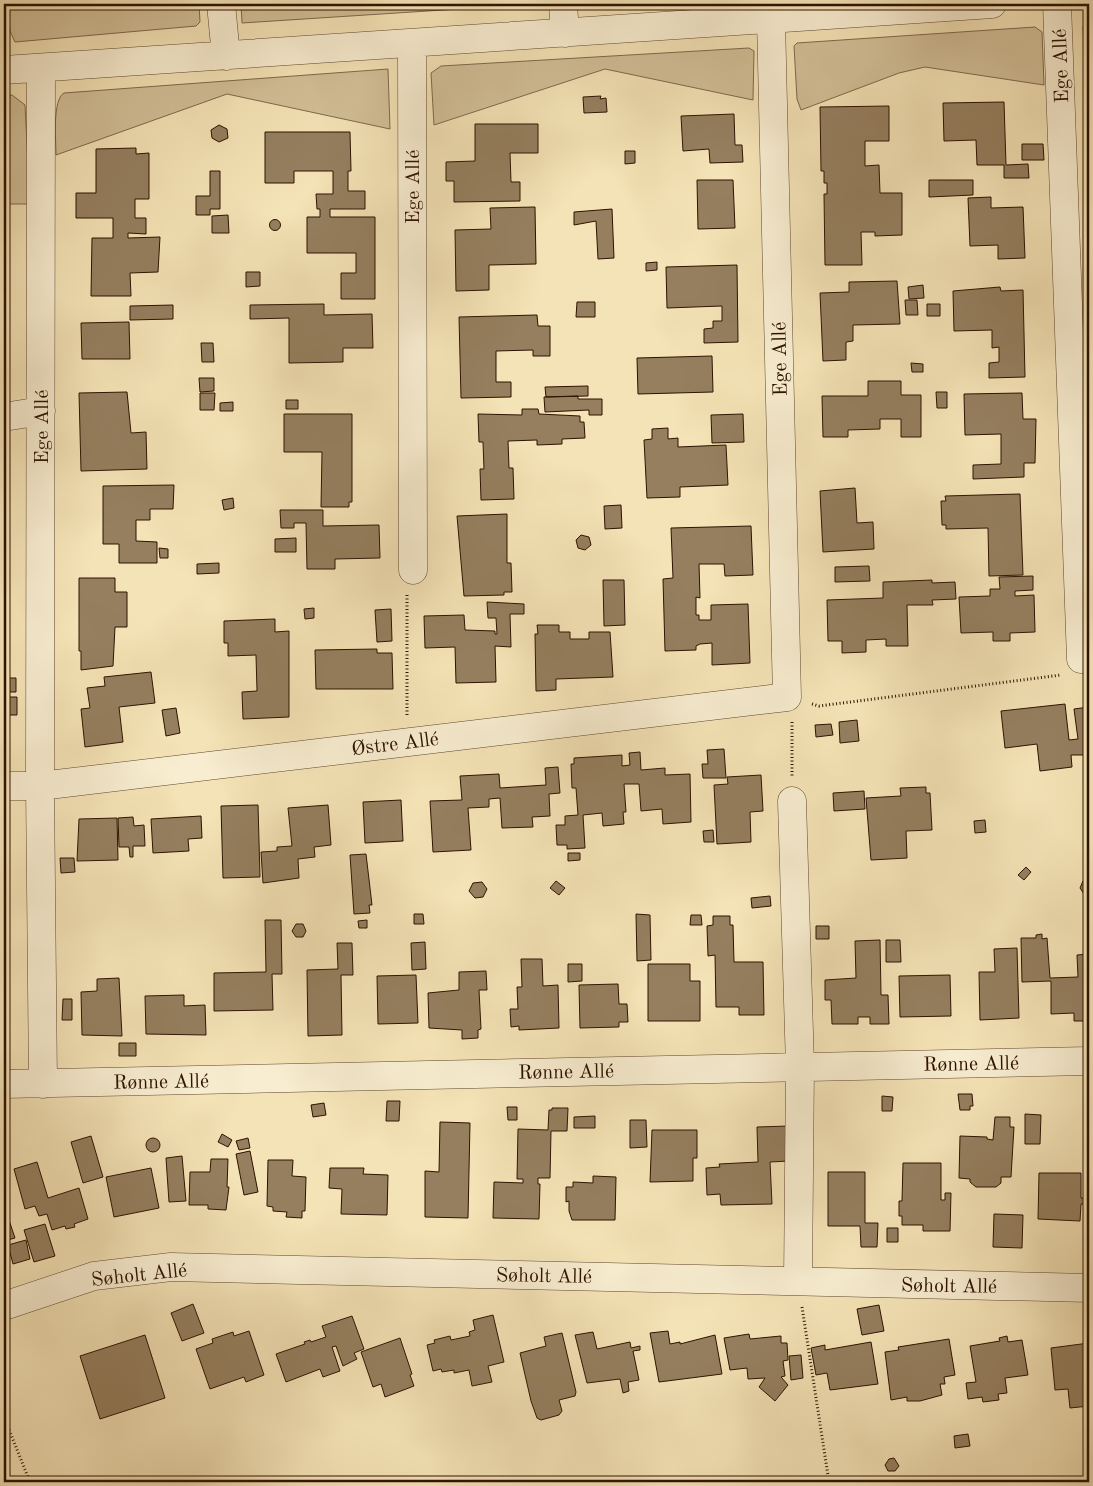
<svg xmlns="http://www.w3.org/2000/svg" width="1093" height="1486" viewBox="0 0 1093 1486" font-family="'Old Standard TT',serif">
  <style>
    .green { fill: #d2bf97; stroke: #80684c }
    .building { fill: #957f5f; stroke: #2e1200 }
    .lines { fill: none; stroke-linecap: round; stroke-linejoin: round }
    .minor-casing { stroke: #60462e; stroke-width: 29 }
    .path { stroke: #2e1200; stroke-width: 3; stroke-dasharray: 1 2.5; stroke-linecap: butt }
    .minor { stroke: #f8edd0; stroke-width: 28 }
    .labels { text-anchor: middle; stroke-width: 4; stroke-linejoin: round; paint-order: stroke }
    .street-label { font-size: 20px; fill: #2e1200; stroke: #f8edd0 }
  </style>
  <rect width="100%" height="100%" fill="#f4e3b6"/>
  <filter id="stains"><feTurbulence type="fractalNoise" baseFrequency=".004" numOctaves="4"/><feColorMatrix values="0 0 0 0 .2 0 0 0 0 .09 0 0 0 0 .02 0 0 0 .5 -.17"/></filter>
  <radialGradient id="worn" r=".72"><stop offset=".6" stop-color="#630" stop-opacity="0"/><stop offset="1" stop-color="#630" stop-opacity=".3"/></radialGradient>
  <!-- green -->
  <path class="green" d="M7,4H199L200,22L196,26L15,42L10,31Z
    M241,4H536L242,23Z
    M1089,23V86L1086,87L1083,27Z
    M1035,27L1042,32L1044,85L925,67L899,73L801,110L797,99L794,46L797,43Z
    M749,48L754,51L753,100L605,69L434,125L431,73L441,66Z
    M388,69L390,129L227,94L56,155C56,141 52,100 64,93Z
    M4,95H12L25,105L30,204H4Z"/>
  <!-- building -->
  <path class="building" d="M601,96L600,99L606,98L607,112L584,113L583,97Z
    M1004,102L1006,165L1028,164L1029,178H1004V165H977L976,140L944,141L943,103Z
    M889,106V141H865V166L879,165L880,193H902V235L875,236V232H861L862,265H825L824,194H827V183H824V171H821L820,107Z
    M734,114L735,145H742L743,162L710,163L709,149L683,151L681,116Z
    M475,124H538V153H510L511,182H520V201L454,202V181H446V162L475,161Z
    M219,125L227,129L228,138L219,142L212,138L211,130Z
    M265,132H350L351,171H348V191H365V209H330V217H375V299H341V273H356V253H307V217H320V209H317L316,194H333V171H294V183H265Z
    M1022,144H1043L1044,160H1022Z
    M136,148V154L149,153V199H135V218H146V234L128,233V238L160,237L158,272L130,273L131,296H91L92,238H113V218H76V193H96V149Z
    M625,151H635V163L625,164Z
    M210,171H220V209H210V215H196V196H210Z
    M697,180H733L735,228L698,229Z
    M929,180H973V195L929,197Z
    M991,197V208L1023,207L1025,258L998,259V245L970,246L968,198Z
    M535,207L536,264L489,265V290L456,291L455,230L491,229L490,208Z
    M612,209L614,258L598,259L596,221L574,225V212Z
    M228,215L229,233H212V216Z
    M269.5 225a5.5 5.5 0 1 1 11 0a5.5 5.5 0 1 1-11 0Z
    M657,262V270L646,271V263Z
    M737,265L738,342L704,343V329L713,328V321H722V306L667,308L666,267Z
    M246,272H260V286L246,287Z
    M897,281L900,324L853,325V341L846,342V360L823,361L820,293L849,292V282Z
    M923,285L924,298L909,299L908,287Z
    M1000,287L1001,291L1023,290L1025,377L989,378V363L999,362V347L992,348V330L954,331L953,291Z
    M905,300H917L918,315H906Z
    M577,302H595V317H576Z
    M324,304V315L372,314L373,348H343V362L289,363V318L250,319V305Z
    M927,304H940V316H927Z
    M173,305V319L130,320V306Z
    M537,315L538,326H550V356H533V350L496,351V382H511V397L461,398L459,317Z
    M129,322L130,359H82L81,323Z
    M201,343H213L214,362H202Z
    M712,356L713,392L638,394L637,358Z
    M911,363L923,364V372H912Z
    M199,378H214V391L200,392Z
    M868,381H901V395H921V437H901V419H880V429L848,430V437H823L822,396H868Z
    M588,386V396L546,397L545,387Z
    M127,392L131,433L146,432L147,469L81,471L79,393Z
    M936,392H947V408H937Z
    M200,393H215L214,410H200Z
    M1022,393L1023,419H1036L1035,463H1024V477L973,479V465L1001,464V434L965,435L964,394Z
    M578,396V399H602V415H589V410L545,412L544,397Z
    M286,400H298V409H286Z
    M233,402V411H220V403Z
    M522,409H538L539,414L580,416V422H584L585,438L562,439V444L537,445V440L508,441L509,468H513L514,499L481,500L480,469H484L483,442H479L478,414L522,415Z
    M284,414H352V502H349V507H321L322,452H284Z
    M743,414L744,442L712,443L711,415Z
    M668,428V439L678,438V447L726,445L728,485L680,487V497L647,498L644,440L652,439V429Z
    M174,485L173,509H150V520H136V541L157,542V563H119V544H103V486Z
    M855,488L857,523L873,522L874,549L823,552L820,491Z
    M1020,494L1023,575L989,576L988,528L946,529V525H942L941,501H946L945,496Z
    M233,498L234,508L224,510L222,500Z
    M621,505L622,528L605,529L604,506Z
    M280,510H323V526L379,525L380,558L335,559V569H307L306,523H294V528H281Z
    M507,514V563H511L512,592H504V595L464,596L457,516Z
    M751,526L753,575L725,576L724,564H699L700,598L696,597V615H699V620H711V605L748,604L750,663L712,665V643L700,644L696,646V650L665,651L663,579L673,578L671,528Z
    M581,535L589,537L591,545L585,550L578,548L576,540Z
    M296,538V552H275V539Z
    M159,548L168,549V558H160Z
    M219,563V573L197,574V564Z
    M869,566L870,581L835,582V567Z
    M1033,576V590L1015,591V596L1034,595L1035,632L1010,633V641H993V632L961,633L959,597L990,596V589H1000L999,577Z
    M79,578H115V592H127V627H115L113,666L81,670V651H79Z
    M603,580H624L625,625L604,626Z
    M932,580V583L955,582L956,599L932,600L933,605H907L908,646H886V639L866,640V652L842,653V641H828L827,600L883,598V582Z
    M487,602L524,604V614H510L511,647L495,646L496,682L456,683L455,647L425,648L424,616L464,615L465,630L495,631V634H497L496,618H488Z
    M314,608V618L305,619L304,609Z
    M391,609L392,641L377,642L375,610Z
    M275,619V632L289,631V717L243,719L242,692L257,691L256,655L228,656V643H224V621Z
    M537,625H559V632H570V639H589V632H610L613,677L556,679V690L536,691L535,634H538Z
    M377,649V653H392L393,689H316L315,650Z
    M151,672L155,703L119,707L123,742L85,747L81,709L90,708L87,688L105,686L104,677Z
    M7,678H16V692H7Z
    M9,697H17V715H9Z
    M1065,704L1069,740L1078,739L1074,709L1089,707V755H1071L1072,767L1040,771L1037,744L1005,748L1001,711Z
    M176,708L180,733L166,736L162,710Z
    M857,720L859,741L840,743L839,722Z
    M831,724L833,735L816,737L815,725Z
    M724,749L726,778H703L702,764H708L707,750Z
    M640,752L641,770L665,768V775L690,774L691,822L663,824L662,809L641,811L639,784H624L626,812H623L624,824L603,826L602,813L583,815L585,848L567,849V845H557L556,825H565V816L578,815L576,788H572L571,764H574V758L622,755V766L630,765L629,753Z
    M558,767L560,793L549,794L550,816L532,817L533,827L502,828L500,798L489,799V807L468,808L471,850L433,852L430,801L462,800L460,776L499,774L500,788L546,785L545,768Z
    M761,775L763,811L750,812L751,842L717,844L714,785L728,784L727,777Z
    M926,787V793H930L932,830L906,831L907,858L871,860L866,798L901,796L900,788Z
    M864,791L865,809L834,811L833,793Z
    M401,800L403,841L365,843L363,802Z
    M258,805L260,877L223,878L221,806Z
    M328,805L331,845L314,847L315,857L298,859L299,878L263,883L261,852L277,851V847L292,846L288,808Z
    M201,816L202,838L188,839L189,851L153,853L151,819Z
    M133,817L134,826L144,825L145,846H133V857H130L129,847H119L118,818Z
    M117,818L118,860L77,861L79,819Z
    M985,820L986,832L975,833L974,821Z
    M713,830L714,842H704L703,831Z
    M568,853H580V860L568,861Z
    M366,854L372,905H369L370,913L354,914L350,855Z
    M60,858H74L75,872L61,873Z
    M1026,867L1031,872L1024,880L1018,875Z
    M556,881L565,888L559,895L550,888Z
    M1083,881H1089V893L1084,894L1080,888Z
    M482,882L487,889L483,897L475,898L469,891L473,883Z
    M770,896L771,906L752,908L751,898Z
    M414,914H423L424,924H414Z
    M636,914L650,915L651,960L637,961Z
    M691,915H701L702,925H690Z
    M713,916H730V925H733L734,962H763L764,1015H739V1007H716L715,955L708,956L707,926L713,925Z
    M265,920H281L282,974H272L273,1010L214,1011V973L266,972Z
    M367,920V928H359L358,921Z
    M296,924H303L306,931L303,937H296L292,931Z
    M816,926H829V939H816Z
    M1042,934V939L1047,938L1050,978L1078,977L1077,955L1089,954V1021H1074V1013L1051,1014V981L1022,982L1021,938H1036V935Z
    M880,940L881,995H888L889,1024H870V1017H858V1024H832L831,1000H825V980L856,978L855,941Z
    M886,940H900L901,962H886Z
    M425,942L426,969L412,970L411,943Z
    M337,943H352L353,975H341L342,1035L308,1036L307,970L338,969Z
    M1017,948L1019,1018L980,1020L979,972H995L994,949Z
    M521,959H542L543,986L558,985L559,1028L519,1030V1026L511,1027L510,1009H518L517,987H522Z
    M568,964H582V981L568,982Z
    M648,964H690V981H700V1021H648Z
    M486,971L487,990H479L481,1029L478,1030V1038L462,1039V1030L429,1028L428,993L459,990V972Z
    M416,975L418,1023L378,1024L377,976Z
    M950,975L951,1016L900,1017L899,976Z
    M119,978L122,1036L82,1035L81,992L97,991V979Z
    M618,984L619,1004H627L628,1022H619V1027L580,1028L579,985Z
    M184,995V1006L205,1005L206,1035L146,1034L145,996Z
    M63,999H72V1020H62Z
    M119,1043H136V1056H119Z
    M958,1094H972L973,1106H970V1110H960Z
    M882,1096L893,1097L892,1111H882Z
    M387,1101H400L399,1121H386Z
    M324,1103L326,1115L313,1117L311,1105Z
    M507,1107H517V1120H508Z
    M552,1108H568L567,1131H551L550,1178H538V1184H540L539,1219L493,1218L494,1182L523,1183V1179H517L518,1129L548,1130L549,1110H552Z
    M1025,1114L1041,1115L1040,1144H1025Z
    M595,1116V1128H574V1117Z
    M995,1117H1010V1127H1014L1011,1177H1001V1183L996,1187H976L970,1182V1179L959,1178L960,1136L987,1137V1139L993,1140Z
    M630,1120H646L647,1147L630,1148Z
    M440,1122L470,1123L468,1218L425,1217V1171L439,1172Z
    M789,1126V1161L770,1162L772,1204L721,1205L720,1194L707,1195L706,1168L720,1167L719,1164L758,1162L757,1127Z
    M652,1130H697V1158H693V1181L650,1182Z
    M222,1134L232,1140L228,1147L218,1142Z
    M91,1136L103,1177L83,1183L71,1142Z
    M146 1145a7 7 0 1 1 14 0a7 7 0 1 1-14 0Z
    M248,1138L250,1148L239,1150L236,1141Z
    M250,1151L258,1192L244,1195L236,1154Z
    M182,1156L186,1201L169,1202L166,1158Z
    M211,1159H228L227,1187H229L226,1210L208,1209V1205H189L190,1172H210Z
    M268,1160H293L292,1176L306,1177L305,1211H302V1218L286,1217L287,1212L273,1211V1207L267,1206Z
    M37,1162L48,1198L79,1188L88,1219L74,1224L75,1227L66,1229L65,1226L52,1230L47,1214L39,1216L35,1206L25,1209L14,1169Z
    M903,1163H941V1200H945V1193H951L950,1231H923V1225H902V1216H899V1201H902Z
    M151,1168L159,1208L114,1217L106,1177Z
    M330,1168H364L363,1174L388,1175L387,1215L341,1214L342,1189L329,1188Z
    M828,1172H865V1223H878L877,1247H861L860,1226H828Z
    M1039,1173H1081V1198H1085L1084,1204H1081L1080,1221L1038,1219Z
    M593,1176L616,1177L615,1220H572L569,1211V1201L566,1202V1187H573V1182L593,1183Z
    M994,1214L1023,1215L1022,1248L993,1247Z
    M4,1220H9L15,1238L4,1241Z
    M45,1224L55,1256L34,1262L24,1230Z
    M887,1228H898V1242H887Z
    M26,1240L30,1259L13,1264L8,1245Z
    M193,1304L204,1333L182,1341L171,1313Z
    M879,1305L884,1331L862,1335L857,1309Z
    M493,1315L504,1362L488,1366L492,1382L472,1386L469,1370L454,1373V1370L442,1372L441,1369L433,1371L427,1345L435,1343L434,1340L450,1336L451,1340L470,1336L469,1332L475,1330L473,1320Z
    M352,1316L364,1349L354,1353L357,1359L343,1366L336,1346L332,1347L340,1371L323,1377L320,1369L286,1382L276,1354L305,1344L304,1342L310,1340L311,1342L326,1337L322,1326Z
    M249,1331L264,1375L246,1382L244,1377L210,1389L196,1349L213,1343L212,1339L233,1332L234,1336Z
    M668,1331L670,1344L680,1342V1344L715,1335L722,1374L659,1382L650,1333Z
    M593,1332L597,1349L630,1342L631,1348L640,1346V1350L633,1351L639,1380L628,1382L629,1391L623,1393L620,1379L587,1383L575,1335Z
    M562,1333L576,1392L575,1396L559,1400L562,1411L559,1415L541,1420L537,1418L531,1401L520,1353L546,1346L544,1337Z
    M749,1334L750,1339L781,1336V1343H787L788,1360L783,1361L785,1376L781,1377L788,1385L775,1401L759,1387L765,1378L748,1379L747,1368L730,1370L724,1338Z
    M145,1335L165,1398L100,1419L80,1356Z
    M1007,1336L1008,1342L1022,1340L1028,1375L1005,1378L1007,1393L998,1394L999,1400L983,1402L982,1397L968,1399L966,1383L976,1382L970,1346L1000,1341L999,1338Z
    M400,1338L412,1374L410,1375L414,1386L385,1397L381,1384L373,1387L361,1352Z
    M949,1339L955,1375L944,1377L945,1384H940L942,1395L920,1401H907V1397L891,1400L885,1352L899,1350L898,1347Z
    M871,1342L878,1384L830,1390L827,1373L816,1375L811,1348L825,1345V1350Z
    M1089,1343V1406L1070,1408L1068,1389L1055,1390L1051,1348Z
    M801,1355L803,1378L791,1380L789,1356Z
    M968,1434L970,1446L955,1448L954,1436Z
    M894,1458L899,1466L895,1471H888L885,1465L889,1459Z"/>
  <g class="lines">
    <defs>
      <path id="minor" d="M221,4L226,56
        M563,4L565,33
        M1057,4L1081,659L1089,658
        M412,43L413,570
        M41,68L40,786L43,1084
        M4,70L992,4
        M4,417L41,411
        M4,786H40L787,697L771,20
        M792,801L800,1066L798,1281
        M4,1084L1089,1061
        M4,1306L94,1276L171,1267L1089,1288"/>
    </defs>
    <!-- minor casing -->
    <use href="#minor" class="minor-casing"/>
    <!-- path -->
    <path class="path" d="M407,595V716
      M812,704L819,706L1061,675
      M792,722V776
      M802,1307L829,1482
      M4,1417L30,1482"/>
    <!-- minor -->
    <use href="#minor" class="minor"/>
  </g>
  <g class="labels">
    <!-- street labels -->
    <g class="street-label">
      <text transform="translate(1060 66) rotate(-92)" y="7">Ege Allé</text>
      <text transform="translate(412 187) rotate(-90)" y="7">Ege Allé</text>
      <text transform="translate(779 359) rotate(-91)" y="7">Ege Allé</text>
      <text transform="translate(41 427) rotate(-90)" y="7">Ege Allé</text>
      <text transform="translate(395 743) rotate(-7)" y="7">Østre Allé</text>
      <text transform="translate(971 1063) rotate(-1)" y="7">Rønne Allé</text>
      <text transform="translate(566 1071) rotate(-1)" y="7">Rønne Allé</text>
      <text transform="translate(161 1081) rotate(-1)" y="7">Rønne Allé</text>
      <text transform="translate(139 1274) rotate(-6)" y="7">Søholt Allé</text>
      <text transform="translate(544 1275) rotate(1)" y="7">Søholt Allé</text>
      <text transform="translate(949 1285) rotate(1)" y="7">Søholt Allé</text>
    </g>
  </g>
  <!-- margin -->
  <rect width="1093" height="1486" fill="none" stroke="#f4e3b6" stroke-width="20"/>
  <rect x="5" y="5" width="1083" height="1476" fill="none" stroke="#2e1200" stroke-width="2.5"/>
  <rect x="10" y="10" width="1073" height="1466" fill="none" stroke="#2e1200"/>
  <rect width="100%" height="100%" filter="url(#stains)"/>
  <rect width="100%" height="100%" fill="url(#worn)"/>
</svg>
